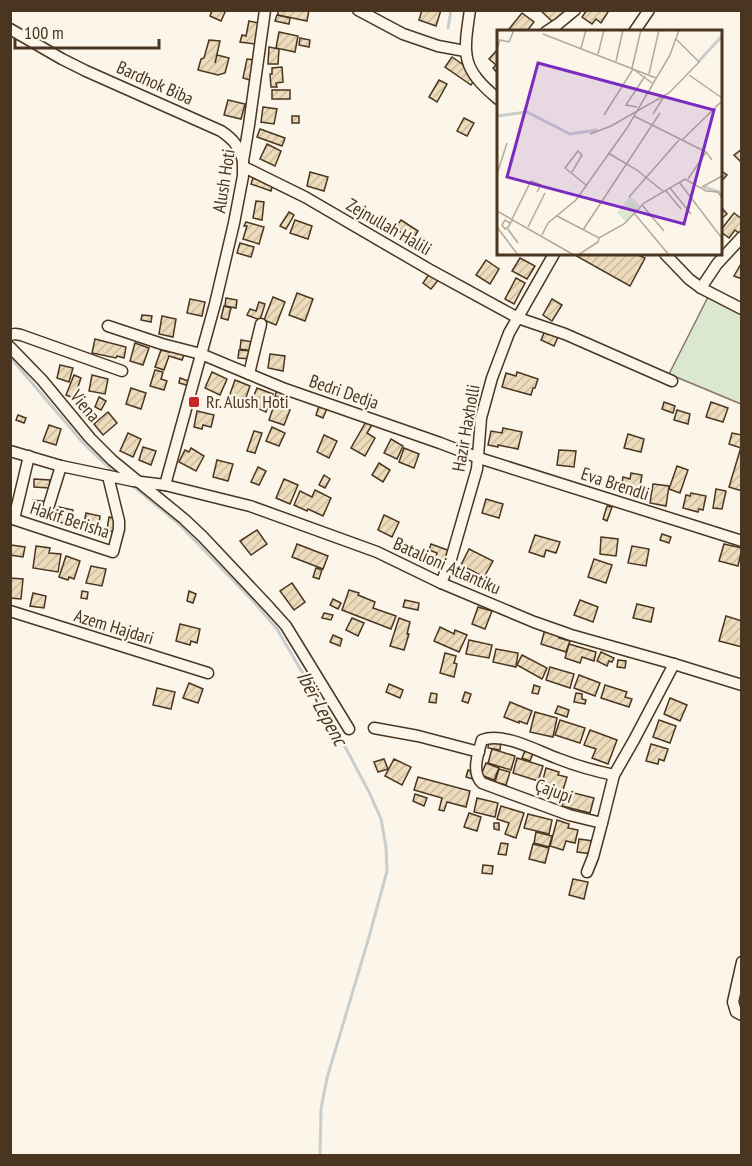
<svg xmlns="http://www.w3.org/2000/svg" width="752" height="1166" font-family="'PT Sans Narrow',sans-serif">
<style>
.green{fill:#dce7d0;stroke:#887966;stroke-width:1.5}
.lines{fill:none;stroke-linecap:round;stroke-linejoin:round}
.stream{stroke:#c9cecd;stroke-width:3}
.building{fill:url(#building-hatch);stroke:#4a3520;stroke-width:1.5}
.minor-casing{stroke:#4a3520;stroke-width:13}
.minor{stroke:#fbf6e9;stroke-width:10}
.poi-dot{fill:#c62828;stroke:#fbf6e9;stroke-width:2}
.labels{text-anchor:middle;stroke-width:4.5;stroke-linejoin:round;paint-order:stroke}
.street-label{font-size:18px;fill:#4a3520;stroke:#fbf6e9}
.poi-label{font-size:18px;fill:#4a3520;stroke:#fbf6e9;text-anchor:start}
.water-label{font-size:20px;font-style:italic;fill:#4a3520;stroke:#fbf6e9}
.inset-river{fill:none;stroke:#c9cecd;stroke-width:3}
.inset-road{fill:none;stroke:#b4a999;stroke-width:1.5}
.view{fill:#7b2cbf;fill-opacity:0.15;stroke:#7b2cbf;stroke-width:3}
.inset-edge{fill:none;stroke:#4a3520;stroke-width:3}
</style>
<defs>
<pattern id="building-hatch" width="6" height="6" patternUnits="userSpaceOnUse" patternTransform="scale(1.5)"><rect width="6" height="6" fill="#ecdcbc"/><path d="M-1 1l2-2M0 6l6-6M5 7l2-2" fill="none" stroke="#ccbda1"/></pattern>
</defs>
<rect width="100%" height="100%" fill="#fbf6e9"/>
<path class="green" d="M 708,297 L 741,313 L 741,404 L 669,374 Z"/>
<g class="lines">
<g class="stream">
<path d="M 448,28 L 451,10"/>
<path d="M 10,357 L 84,444 L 103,462 L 118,474"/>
<path d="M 133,486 L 179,524 L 254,602 L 277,629 L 340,737 L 369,792 L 381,819 L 386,847 L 387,871 L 369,937 L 327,1078 L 321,1109 L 320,1156"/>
</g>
</g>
<g class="building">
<path d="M 212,10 L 226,10 L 221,21 L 210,16 Z"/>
<path d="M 278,10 L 309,10 L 307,21 L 278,15 Z"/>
<path d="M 422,10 L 441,10 L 436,26 L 419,20 Z"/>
<path d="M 540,10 L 566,10 L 555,24 Z"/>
<path d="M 587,10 L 605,10 L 608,12 L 601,23 L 596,19 L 592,24 L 582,17 Z"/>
<path d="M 522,13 L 534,22 L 526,32 L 512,32 L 509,29 Z"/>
<path d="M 277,15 L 290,18 L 289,24 L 275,21 Z"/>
<path d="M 249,21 L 259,23 L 255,44 L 240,42 L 242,35 L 246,36 Z"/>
<path d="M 279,32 L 298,36 L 295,52 L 276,48 Z"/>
<path d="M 300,38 L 310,40 L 309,47 L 299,45 Z"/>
<path d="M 209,40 L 220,41 L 215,63 L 217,55 L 229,58 L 225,73 L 218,75 L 198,70 L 201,59 L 204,58 Z"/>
<path d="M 269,47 L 279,49 L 278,64 L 268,64 Z"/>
<path d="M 498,49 L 498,74 L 493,68 L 496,65 L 489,59 Z"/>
<path d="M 452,57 L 472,71 L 475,79 L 471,85 L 445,67 Z"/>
<path d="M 247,59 L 254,60 L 250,80 L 243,78 Z"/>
<path d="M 282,67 L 283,82 L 276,83 L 277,87 L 271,87 L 270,74 L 272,74 L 272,68 Z"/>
<path d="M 439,80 L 447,84 L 437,102 L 429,97 Z"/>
<rect x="272" y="90" width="18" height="9"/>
<path d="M 228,100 L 245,104 L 241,119 L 224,115 Z"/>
<path d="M 263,107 L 277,109 L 274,124 L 261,122 Z"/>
<rect x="292" y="116" width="7" height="7"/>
<path d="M 464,118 L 474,123 L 467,136 L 457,131 Z"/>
<path d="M 260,129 L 285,138 L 282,146 L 257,137 Z"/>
<path d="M 267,144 L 281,151 L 275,166 L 260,159 Z"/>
<path d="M 742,149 L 742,163 L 734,155 Z"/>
<path d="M 720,170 L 727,175 L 720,183 Z"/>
<path d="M 310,172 L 328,177 L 324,191 L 307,186 Z"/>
<path d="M 253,178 L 273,184 L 271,191 L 251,184 Z"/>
<path d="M 256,201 L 264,202 L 262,220 L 253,218 Z"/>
<path d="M 722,208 L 727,214 L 721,219 L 720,209 Z"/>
<path d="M 289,212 L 294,215 L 286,229 L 280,226 Z"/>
<path d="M 734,213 L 742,219 L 742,234 L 741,235 L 735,230 L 729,238 L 720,231 Z"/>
<path d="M 295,220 L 312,226 L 308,239 L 290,233 Z"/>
<path d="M 401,220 L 418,231 L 410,244 L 403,240 L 406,236 L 395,228 Z"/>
<path d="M 246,222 L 264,227 L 259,244 L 243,239 L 247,226 L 244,226 Z"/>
<path d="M 240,243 L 254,247 L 251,257 L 237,253 Z"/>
<path d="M 573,254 L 636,254 L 645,258 L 630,286 Z"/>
<path d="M 520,258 L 535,266 L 527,279 L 512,271 Z"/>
<path d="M 486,260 L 499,269 L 490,284 L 476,275 Z"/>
<path d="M 742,262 L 742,279 L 734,276 Z"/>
<path d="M 430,273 L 439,279 L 431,289 L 423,283 Z"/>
<path d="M 516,278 L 525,283 L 514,304 L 505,299 Z"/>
<path d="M 297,293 L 313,299 L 305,321 L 289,315 Z"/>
<path d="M 273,297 L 285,302 L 276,325 L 264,320 Z"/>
<path d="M 226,298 L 237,300 L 236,308 L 225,306 Z"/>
<path d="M 190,299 L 205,302 L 202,316 L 187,313 Z"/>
<path d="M 552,299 L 562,305 L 552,321 L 543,315 Z"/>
<path d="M 259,302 L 265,304 L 260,320 L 247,315 L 250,309 L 256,311 Z"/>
<path d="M 224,306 L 231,308 L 228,320 L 221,318 Z"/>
<path d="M 142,315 L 152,316 L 151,322 L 141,320 Z"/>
<path d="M 162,316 L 176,319 L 173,337 L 159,334 Z"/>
<path d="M 545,331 L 558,337 L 554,346 L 541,340 Z"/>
<path d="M 95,339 L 126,347 L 124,358 L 117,356 L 116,358 L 92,353 Z"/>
<path d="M 241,340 L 253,342 L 252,351 L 240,349 Z"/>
<path d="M 135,343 L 149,348 L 143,365 L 130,361 Z"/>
<path d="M 170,348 L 185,353 L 182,360 L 169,356 L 164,370 L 155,367 L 161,350 L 169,352 Z"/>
<path d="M 239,350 L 252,351 L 251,359 L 238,358 Z"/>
<path d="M 270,354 L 285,356 L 283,371 L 268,368 Z"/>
<path d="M 60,365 L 73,368 L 69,382 L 57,378 Z"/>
<path d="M 155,370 L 163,372 L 161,379 L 167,381 L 164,390 L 150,386 Z"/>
<path d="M 212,372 L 227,379 L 220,395 L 205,388 Z"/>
<path d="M 517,372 L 538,379 L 535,388 L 533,388 L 531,395 L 502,387 L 506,373 L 516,376 Z"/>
<path d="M 74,375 L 81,378 L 74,398 L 66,395 Z"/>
<path d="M 92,375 L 108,379 L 105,394 L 89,391 Z"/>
<path d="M 180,378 L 191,382 L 190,386 L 179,383 Z"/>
<path d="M 235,380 L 250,386 L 244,403 L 229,397 Z"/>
<path d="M 131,388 L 146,393 L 141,409 L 126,404 Z"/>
<path d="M 257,388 L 273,394 L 266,412 L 250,405 Z"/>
<path d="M 277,390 L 285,393 L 282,399 L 275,396 Z"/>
<path d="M 99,397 L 106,401 L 101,410 L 95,407 Z"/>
<path d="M 664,402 L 675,406 L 673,413 L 662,409 Z"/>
<path d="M 711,402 L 728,408 L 723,422 L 706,417 Z"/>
<path d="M 320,403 L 328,406 L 323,418 L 316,415 Z"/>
<path d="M 274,405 L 290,410 L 284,425 L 269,420 Z"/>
<path d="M 677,410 L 690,414 L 688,424 L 674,420 Z"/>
<path d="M 197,411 L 214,415 L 211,427 L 203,425 L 202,429 L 194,427 Z"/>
<path d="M 108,412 L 117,423 L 103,435 L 94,424 Z"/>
<path d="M 18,415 L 26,418 L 24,423 L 16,420 Z"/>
<path d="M 367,420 L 373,423 L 367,433 L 375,438 L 365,456 L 351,448 Z"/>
<path d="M 49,425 L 61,429 L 56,445 L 43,441 Z"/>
<path d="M 272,427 L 285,433 L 279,446 L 266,441 Z"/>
<path d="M 503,428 L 522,432 L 518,449 L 498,445 L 498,447 L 488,445 L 491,431 L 502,433 Z"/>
<path d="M 254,431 L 262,433 L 255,453 L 247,451 Z"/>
<path d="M 128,433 L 141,439 L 133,457 L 120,451 Z"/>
<path d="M 732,433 L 742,435 L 741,448 L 729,444 Z"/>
<path d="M 628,434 L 644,439 L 641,452 L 624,448 Z"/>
<path d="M 324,435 L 337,441 L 329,458 L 317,452 Z"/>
<path d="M 391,439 L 403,446 L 397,459 L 384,453 Z"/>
<path d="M 143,447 L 156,451 L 151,465 L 139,460 Z"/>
<path d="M 741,447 L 742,447 L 742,491 L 729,487 Z"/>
<path d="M 191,448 L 204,456 L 196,471 L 179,462 L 185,450 L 189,452 Z"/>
<path d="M 404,448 L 419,454 L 414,468 L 399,462 Z"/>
<path d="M 559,450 L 576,451 L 574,467 L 557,465 Z"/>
<path d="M 217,460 L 233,464 L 228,481 L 213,477 Z"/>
<path d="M 379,463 L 390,470 L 383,482 L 372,475 Z"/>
<path d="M 677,466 L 688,470 L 680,493 L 669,489 Z"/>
<path d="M 258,467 L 266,471 L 259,485 L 251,482 Z"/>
<path d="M 631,473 L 642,475 L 639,491 L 621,488 L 623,477 L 630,479 Z"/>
<path d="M 324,475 L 330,479 L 325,488 L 319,485 Z"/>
<path d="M 34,479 L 50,480 L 49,488 L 34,487 Z"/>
<path d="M 284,479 L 298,485 L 290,504 L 276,498 Z"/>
<path d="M 653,484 L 669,486 L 666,506 L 650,503 Z"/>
<path d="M 716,489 L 726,491 L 722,509 L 713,508 Z"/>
<path d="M 315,490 L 331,498 L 323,516 L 308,509 L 307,511 L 294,505 L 300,491 L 312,497 Z"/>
<path d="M 691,493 L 706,496 L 703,510 L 699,509 L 698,512 L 683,508 L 686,495 L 690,496 Z"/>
<path d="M 486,499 L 503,504 L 499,518 L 482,513 Z"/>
<path d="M 33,500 L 49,502 L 47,513 L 32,512 Z"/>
<path d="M 607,506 L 612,507 L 607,521 L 603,519 Z"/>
<path d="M 59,507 L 73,510 L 69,525 L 56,521 Z"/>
<path d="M 86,513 L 100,516 L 98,531 L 83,529 Z"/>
<path d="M 384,515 L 399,522 L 392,537 L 378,530 Z"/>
<path d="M 109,517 L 117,519 L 114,532 L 107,530 Z"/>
<path d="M 102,530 L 109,533 L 106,539 L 100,536 Z"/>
<path d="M 257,530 L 267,544 L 251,555 L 240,541 Z"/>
<path d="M 662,534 L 671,537 L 669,543 L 660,540 Z"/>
<path d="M 535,535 L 560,542 L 556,553 L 546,550 L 544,557 L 529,552 Z"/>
<path d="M 601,537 L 618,539 L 616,556 L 600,554 Z"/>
<path d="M 297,544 L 328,556 L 323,569 L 292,557 Z"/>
<path d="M 431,544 L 450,551 L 446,564 L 435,560 L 437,553 L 429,550 Z"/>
<path d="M 724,544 L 742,548 L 738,566 L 719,561 Z"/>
<path d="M 11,545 L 25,547 L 23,557 L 10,555 Z"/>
<path d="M 36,546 L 50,548 L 49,553 L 61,554 L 58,572 L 33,568 Z"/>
<path d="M 632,546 L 649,549 L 646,566 L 628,563 Z"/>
<path d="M 469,549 L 493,561 L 484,577 L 461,565 Z"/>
<path d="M 66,556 L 80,561 L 74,579 L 69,577 L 68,580 L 59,577 Z"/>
<path d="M 594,559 L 612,565 L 606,583 L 588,577 Z"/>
<path d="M 91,566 L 106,569 L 102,586 L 86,583 Z"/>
<path d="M 316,568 L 322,570 L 319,579 L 313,577 Z"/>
<path d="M 10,578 L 23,579 L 21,599 L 10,598 Z"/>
<path d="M 292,583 L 305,602 L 294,610 L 280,591 Z"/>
<path d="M 349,590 L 359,593 L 358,595 L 375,602 L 373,608 L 396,616 L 391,629 L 342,610 Z"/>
<path d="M 82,591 L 88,592 L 87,599 L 81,598 Z"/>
<path d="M 189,591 L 196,594 L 193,603 L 187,601 Z"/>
<path d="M 33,593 L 46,596 L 44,608 L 30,606 Z"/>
<path d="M 333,599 L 341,603 L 338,609 L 330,605 Z"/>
<path d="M 405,600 L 419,603 L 418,610 L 403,607 Z"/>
<path d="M 580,600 L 598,607 L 593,622 L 574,615 Z"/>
<path d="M 637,604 L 654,608 L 651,622 L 633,618 Z"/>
<path d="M 478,607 L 492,611 L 485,629 L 472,624 Z"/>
<path d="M 324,613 L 333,615 L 331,620 L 322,618 Z"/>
<path d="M 726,616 L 742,621 L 742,647 L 719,641 Z"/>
<path d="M 352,618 L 364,623 L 358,636 L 346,630 Z"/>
<path d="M 399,618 L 410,622 L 407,634 L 409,634 L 404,650 L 390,646 Z"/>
<path d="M 180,624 L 200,629 L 197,643 L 191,641 L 190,645 L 176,641 Z"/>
<path d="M 440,627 L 454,634 L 455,630 L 467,635 L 459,652 L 434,641 Z"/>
<path d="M 545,629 L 560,634 L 559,638 L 570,641 L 566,652 L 541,644 Z"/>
<path d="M 333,635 L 342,639 L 340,646 L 330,642 Z"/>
<path d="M 469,640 L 492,645 L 489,658 L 466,654 Z"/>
<path d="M 569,644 L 596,652 L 594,661 L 582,657 L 580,663 L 565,658 Z"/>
<path d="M 496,649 L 518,653 L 516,667 L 493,662 Z"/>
<path d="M 601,652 L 614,658 L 612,662 L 609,661 L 607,666 L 597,661 Z"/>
<path d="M 445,653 L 456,656 L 454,663 L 457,664 L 454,677 L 440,673 Z"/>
<path d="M 522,655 L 547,668 L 542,679 L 517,665 Z"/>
<path d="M 618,660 L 626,661 L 625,668 L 617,667 Z"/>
<path d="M 550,667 L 574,674 L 570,688 L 546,680 Z"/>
<path d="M 579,675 L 600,683 L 595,696 L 574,688 Z"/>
<path d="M 189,683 L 203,689 L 198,703 L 183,698 Z"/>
<path d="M 389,684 L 403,690 L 400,698 L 386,692 Z"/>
<path d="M 534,685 L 540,687 L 538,694 L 532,693 Z"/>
<path d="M 605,685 L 627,692 L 625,697 L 632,699 L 629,707 L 601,698 Z"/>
<path d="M 157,688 L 175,692 L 171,709 L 153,705 Z"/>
<path d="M 465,692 L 471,694 L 468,703 L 462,701 Z"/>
<path d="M 431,693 L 437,694 L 436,703 L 429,702 Z"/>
<path d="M 576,693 L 582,694 L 582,699 L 586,700 L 585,704 L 574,702 Z"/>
<path d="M 670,698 L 687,705 L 680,721 L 664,714 Z"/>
<path d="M 510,702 L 532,711 L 527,724 L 519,721 L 519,723 L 504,717 Z"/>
<path d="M 558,706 L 569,710 L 567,717 L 555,713 Z"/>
<path d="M 535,712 L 557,718 L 553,737 L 530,732 Z"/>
<path d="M 560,720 L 585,728 L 580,743 L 555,735 Z"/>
<path d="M 659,720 L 676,726 L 670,743 L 653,737 Z"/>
<path d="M 590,730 L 617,740 L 608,764 L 592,758 L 596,749 L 584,745 Z"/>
<path d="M 489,739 L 501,740 L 500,750 L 488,748 Z"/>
<path d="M 651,744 L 668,749 L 664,761 L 659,759 L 658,764 L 646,761 Z"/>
<path d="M 526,748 L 534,751 L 530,761 L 522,758 Z"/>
<path d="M 492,749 L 515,756 L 511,770 L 488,763 Z"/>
<path d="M 517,758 L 543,766 L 538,781 L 513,773 Z"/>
<path d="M 384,759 L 388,769 L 378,772 L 374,762 Z"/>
<path d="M 394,759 L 411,767 L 402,785 L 385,776 Z"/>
<path d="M 486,763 L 499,768 L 494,780 L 481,775 Z"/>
<path d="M 546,768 L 559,772 L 558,775 L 567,777 L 563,790 L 542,783 Z"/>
<path d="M 499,769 L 510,772 L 506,785 L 495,782 Z"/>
<path d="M 468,770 L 476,773 L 473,779 L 466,777 Z"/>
<path d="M 418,777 L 470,791 L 466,807 L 447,802 L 444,811 L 439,810 L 442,798 L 414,790 Z"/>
<path d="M 566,791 L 594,798 L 590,813 L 562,806 Z"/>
<path d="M 415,794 L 427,798 L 424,806 L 413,801 Z"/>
<path d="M 477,798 L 498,803 L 495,817 L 474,812 Z"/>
<path d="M 501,806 L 524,813 L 516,838 L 505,834 L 509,823 L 497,819 Z"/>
<path d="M 469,813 L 481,817 L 477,831 L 464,827 Z"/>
<path d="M 528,814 L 552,820 L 549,834 L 524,828 Z"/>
<path d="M 557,820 L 569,824 L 568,828 L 578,830 L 575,843 L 566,841 L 563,850 L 550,846 Z"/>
<path d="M 494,823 L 499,823 L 499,830 L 494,829 Z"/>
<path d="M 536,832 L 552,836 L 549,847 L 534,843 Z"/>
<path d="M 579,839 L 593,841 L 592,854 L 577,852 Z"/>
<path d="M 501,843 L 508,844 L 506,855 L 498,854 Z"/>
<path d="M 533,844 L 549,848 L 545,863 L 529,859 Z"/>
<path d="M 483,865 L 493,866 L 492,874 L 482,873 Z"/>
<path d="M 573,879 L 588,882 L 584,899 L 569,895 Z"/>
</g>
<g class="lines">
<defs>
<g id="minor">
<path d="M 358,10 L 403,34 L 438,46 L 465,51"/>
<path d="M 470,10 C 463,56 461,68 498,99"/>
<path d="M 10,29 L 62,59 L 86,71 L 221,131 C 233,139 239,146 243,161"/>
<path d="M 546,32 L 558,24 L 575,10"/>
<path d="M 634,32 L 649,10"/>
<path d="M 244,167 L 305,197 L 432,271 L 518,318 L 565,334 L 672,381"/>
<path d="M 665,254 L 689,279 L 701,288 L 742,309"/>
<path d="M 701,288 L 717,264 L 742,237"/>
<path d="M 108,326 L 162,344 L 201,354 L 285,389 L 440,443 L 479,458 L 742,541"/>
<path d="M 10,335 L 15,334 L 21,335 L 122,371"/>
<path d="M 10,347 L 42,380 L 90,438 L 112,460 L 184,519 L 203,537 L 268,606 L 286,626 L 349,729"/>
<path d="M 249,374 L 261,324"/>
<path d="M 10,451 L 61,466 L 133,481 L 165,485 L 250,506 L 377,552 L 441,583 L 534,622 L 571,635 L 674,664 L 742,685"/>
<path d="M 165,485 L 215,304 L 234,223 L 243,176 L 243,161 L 249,125 L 265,10"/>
<path d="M 49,505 L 61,466"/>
<path d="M 10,518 L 113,552 L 119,529 L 119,521 L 108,476"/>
<path d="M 14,519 L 29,456"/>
<path d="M 441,583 L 451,559 L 477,469 L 481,418 L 492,378 L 509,333 L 554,254"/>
<path d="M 10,611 L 208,673"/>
<path d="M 374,728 L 418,736 L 479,752"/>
<path d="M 614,775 C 595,771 577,766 559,759 C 537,751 504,732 482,740 C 478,753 471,773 482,783 L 569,815 L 602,823 L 614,775 L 634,740 L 674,664"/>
<path d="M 587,872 L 593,857 L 602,823"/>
<path d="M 742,962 L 733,1002 L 736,1012 L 742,1015"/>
</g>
</defs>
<use href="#minor" class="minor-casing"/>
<use href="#minor" class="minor"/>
</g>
<rect class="poi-dot" x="188" y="396" width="12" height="12" rx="3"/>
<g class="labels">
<g class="street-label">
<text transform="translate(155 83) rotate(24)" y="6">Bardhok Biba</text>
<text transform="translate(224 181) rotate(-81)" y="6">Alush Hoti</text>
<text transform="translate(389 227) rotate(30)" y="6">Zejnullah Halili</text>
<text transform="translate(344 392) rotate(19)" y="6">Bedri Dedja</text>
<text transform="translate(85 406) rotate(50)" y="6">Viena</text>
<text transform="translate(466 428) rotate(-80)" y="6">Hazir Haxholli</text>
<text transform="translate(615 484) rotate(18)" y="6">Eva Brendli</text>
<text transform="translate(70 520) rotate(18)" y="6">Hakif Berisha</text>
<text transform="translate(447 566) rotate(24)" y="6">Batalioni Atlantiku</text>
<text transform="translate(114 627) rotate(17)" y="6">Azem Hajdari</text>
<text transform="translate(554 791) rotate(20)" y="6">Çajupi</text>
</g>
<g class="poi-label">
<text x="206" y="408">Rr. Alush Hoti</text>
</g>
<g class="water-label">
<text transform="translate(322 708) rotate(61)" y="7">Ibër-Lepenc</text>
</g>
</g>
<g transform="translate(497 30)">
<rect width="225" height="225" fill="#fbf6e9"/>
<path d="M 133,166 L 143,175 L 129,192 L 120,183 Z" fill="#dce7d0"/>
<path class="inset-river" d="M 202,31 L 225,6M 0,86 L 30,82 L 73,104 L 100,100M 207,157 L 225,163"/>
<path class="inset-road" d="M 46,4 L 159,48M 179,9 L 202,32M 84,18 L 89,0M 0,19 L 3,10 L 12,12 L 17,0M 101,24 L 107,0M 119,31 L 126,0M 135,38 L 144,0M 152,44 L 162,0M 192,45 L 225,68M 140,77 L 129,75 L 148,46M 156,84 L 166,68M 107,85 L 136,39 L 155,53M 137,86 L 209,122M 93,104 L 114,96 L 172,63 L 203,31M 185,110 L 225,71M 111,123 L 140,140 L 167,162M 75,142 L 85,125 L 81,121 L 68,138 L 89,155M 0,144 L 10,113M 191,149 L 209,122 L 215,130M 182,152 L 224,207M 205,157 L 225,146M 173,158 L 194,184M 169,161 L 184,179M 132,167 L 182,110M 145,175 L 167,201M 0,181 L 77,225M 137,183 L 172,225M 60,186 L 102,208 L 127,194 L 147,173 L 188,149 L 209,161 L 221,162 L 225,168M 15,189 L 34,151 L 44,155 L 40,162M 13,193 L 8,190 L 5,195 L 8,199 L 10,198 L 12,196 L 14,192 L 16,190M 0,197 L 21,225M 31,197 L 48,163M 10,198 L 21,213M 86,200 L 163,83M 45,205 L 51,193 L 79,170 L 130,98 L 173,25 L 182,0M 81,225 L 101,212 L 102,208"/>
<path class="view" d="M 41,33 L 217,80 L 187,194 L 10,147 Z"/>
<rect width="225" height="225" class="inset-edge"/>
</g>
<rect width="752" height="1166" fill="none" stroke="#4a3520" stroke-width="24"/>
<path d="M15 39v9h144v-9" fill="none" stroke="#4a3520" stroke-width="3"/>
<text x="24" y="39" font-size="18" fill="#4a3520" stroke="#fbf6e9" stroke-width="4.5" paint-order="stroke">100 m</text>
</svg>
